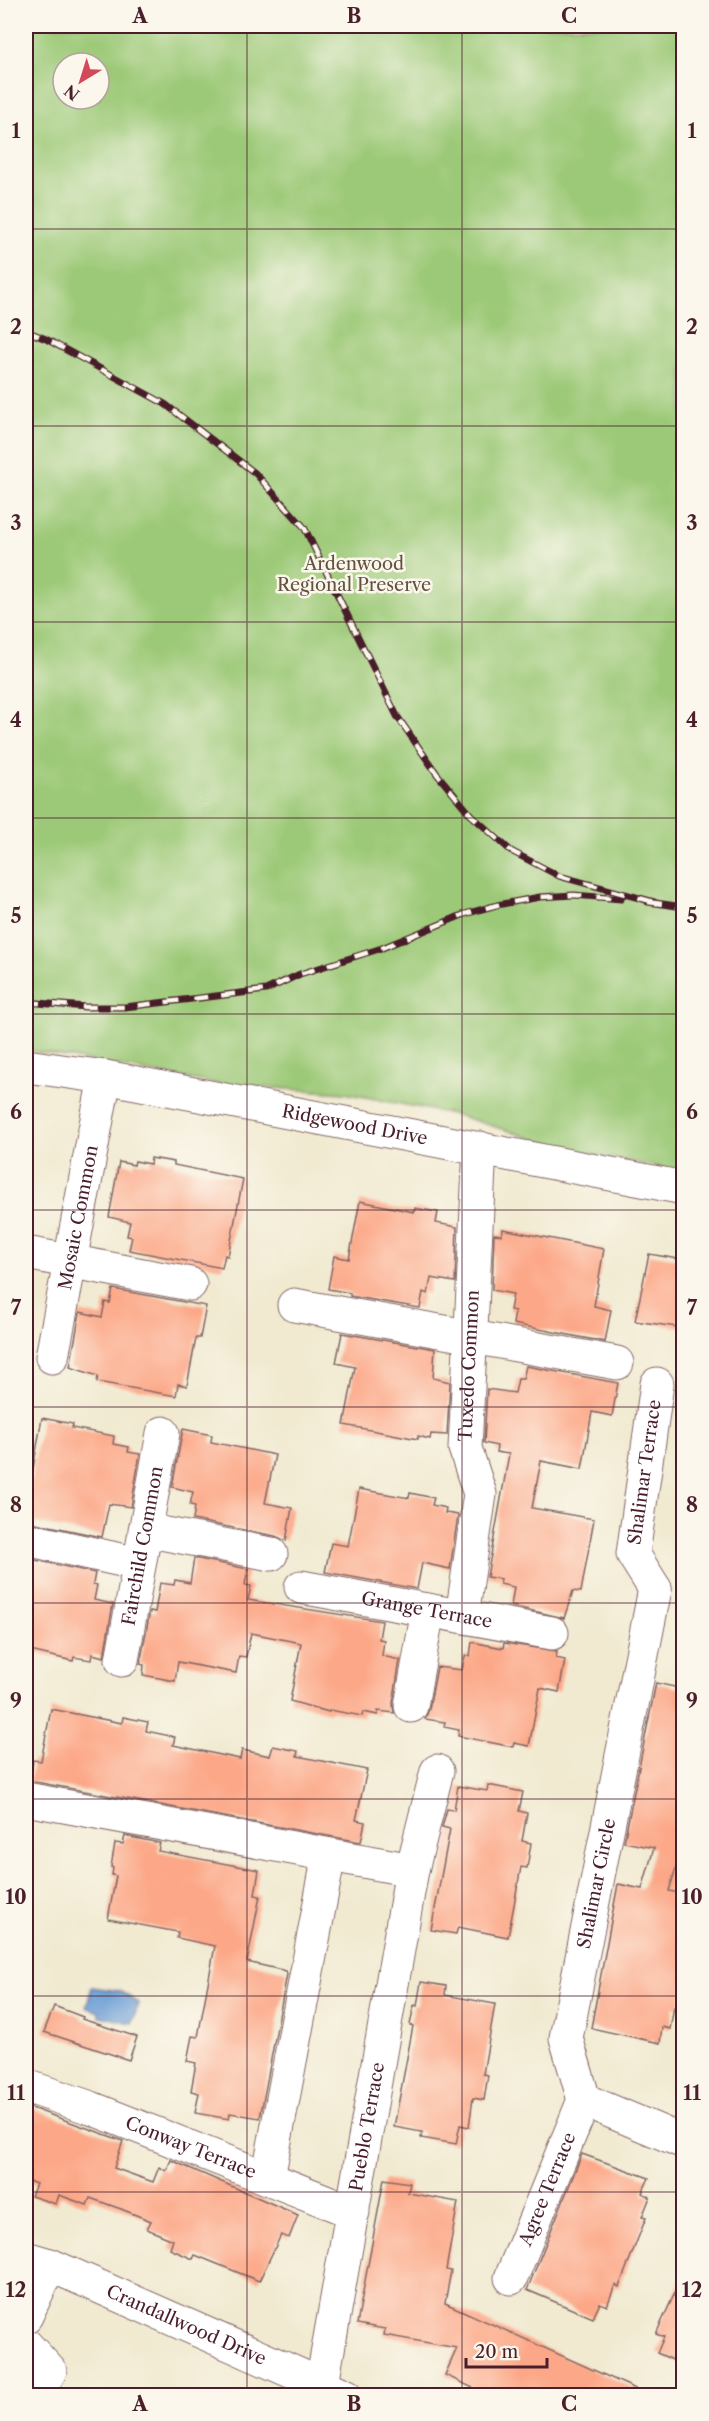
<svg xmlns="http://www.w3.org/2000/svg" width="709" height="2421" font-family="'Libre Caslon Text',serif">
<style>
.green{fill:#9cc977;stroke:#737451;stroke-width:1.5;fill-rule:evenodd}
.water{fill:#6a9dd5;stroke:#5a5e80;stroke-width:1.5}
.building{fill:#fca787}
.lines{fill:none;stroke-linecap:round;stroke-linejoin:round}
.street-casing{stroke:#846665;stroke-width:35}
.street{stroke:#fff;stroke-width:33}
.rail-casing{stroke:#4a1f2b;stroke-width:7}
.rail{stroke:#fbf7ec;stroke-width:4.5;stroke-dasharray:14;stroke-linecap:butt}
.grid{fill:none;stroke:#4a1f2b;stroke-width:1.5;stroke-opacity:0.55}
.labels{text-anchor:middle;stroke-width:5;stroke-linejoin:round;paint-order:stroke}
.park-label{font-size:18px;fill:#635242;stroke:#fbf7ec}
.street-label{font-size:18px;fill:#4a1f2b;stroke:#fbf7ec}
.neatline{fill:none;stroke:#4a1f2b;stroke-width:2}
.grid-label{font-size:20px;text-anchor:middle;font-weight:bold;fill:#4a1f2b}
</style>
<rect width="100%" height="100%" fill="#fbf7ec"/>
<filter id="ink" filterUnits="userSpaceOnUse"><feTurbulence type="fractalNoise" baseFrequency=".0167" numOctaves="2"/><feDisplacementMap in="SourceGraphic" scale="12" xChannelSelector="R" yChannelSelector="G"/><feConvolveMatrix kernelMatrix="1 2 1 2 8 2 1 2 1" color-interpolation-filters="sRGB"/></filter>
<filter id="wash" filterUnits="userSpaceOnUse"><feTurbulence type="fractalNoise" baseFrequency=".008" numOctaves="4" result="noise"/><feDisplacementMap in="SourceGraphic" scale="24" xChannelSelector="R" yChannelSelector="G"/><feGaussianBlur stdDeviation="1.35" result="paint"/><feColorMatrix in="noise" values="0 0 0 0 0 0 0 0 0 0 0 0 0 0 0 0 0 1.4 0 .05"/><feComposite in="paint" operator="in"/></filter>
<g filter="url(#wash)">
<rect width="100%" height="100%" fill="#f1ead1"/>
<path class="green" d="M 26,26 L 683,26 L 683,1172 L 566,1149 L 457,1115 L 345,1093 L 218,1084 L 26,1050 ZM 63,63 L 99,63 L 99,99 L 63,99 Z"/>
<path class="water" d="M 92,1987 L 120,1991 L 139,2003 L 132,2023 L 99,2016 L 99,2012 L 86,2007 Z"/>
<g id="blocks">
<g class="building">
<path d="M 151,1158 L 174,1162 L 174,1165 L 243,1179 L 228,1256 L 225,1255 L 222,1268 L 129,1250 L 132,1237 L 127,1236 L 130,1222 L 109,1217 L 119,1162 L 134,1165 L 135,1161 L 150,1164 Z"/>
<path d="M 360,1201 L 414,1212 L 415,1208 L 438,1212 L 436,1223 L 457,1227 L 455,1282 L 431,1278 L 428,1294 L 423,1292 L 420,1308 L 350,1296 L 350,1293 L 328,1289 L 334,1256 L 349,1259 Z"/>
<path d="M 503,1229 L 604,1249 L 594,1306 L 611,1310 L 605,1342 L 513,1324 L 515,1311 L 510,1310 L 513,1294 L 492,1290 L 494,1234 L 502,1235 Z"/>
<path d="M 649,1254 L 684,1260 L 684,1328 L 635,1321 Z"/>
<path d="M 113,1289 L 206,1306 L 200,1338 L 196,1338 L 187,1386 L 178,1384 L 176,1396 L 97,1382 L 98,1376 L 70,1367 L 80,1312 L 102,1317 L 105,1302 L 110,1303 Z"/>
<path d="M 342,1333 L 435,1349 L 433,1378 L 450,1382 L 447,1435 L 431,1434 L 430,1439 L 418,1436 L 418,1439 L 344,1425 L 355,1367 L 336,1363 Z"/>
<path d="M 526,1366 L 618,1383 L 612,1416 L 592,1412 L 582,1469 L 541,1461 L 532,1508 L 594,1519 L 581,1592 L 573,1591 L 564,1618 L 511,1606 L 514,1587 L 500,1584 L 501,1579 L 487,1577 L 509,1454 L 496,1452 L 497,1446 L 484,1443 L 487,1389 L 515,1393 L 518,1379 L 523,1379 Z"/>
<path d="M 42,1418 L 73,1424 L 72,1428 L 114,1436 L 113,1444 L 129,1447 L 128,1452 L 140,1454 L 131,1507 L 109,1504 L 102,1537 L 26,1521 L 26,1485 L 30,1486 Z"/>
<path d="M 183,1429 L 212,1435 L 211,1442 L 275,1455 L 265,1503 L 292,1508 L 286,1541 L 275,1536 L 193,1520 L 195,1506 L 190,1505 L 193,1492 L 172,1487 Z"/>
<path d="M 359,1489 L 409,1498 L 410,1493 L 434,1498 L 432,1505 L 446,1508 L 445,1513 L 458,1515 L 450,1569 L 422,1563 L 417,1589 L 325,1572 L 331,1543 L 348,1546 Z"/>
<path d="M 26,1558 L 95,1573 L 93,1584 L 97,1585 L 94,1600 L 113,1604 L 104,1657 L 92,1654 L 91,1660 L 74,1657 L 73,1661 L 26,1650 Z"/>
<path d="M 194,1558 L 248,1569 L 245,1585 L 251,1586 L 248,1600 L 382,1621 L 379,1639 L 384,1640 L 382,1656 L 400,1660 L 393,1703 L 394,1713 L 378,1711 L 378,1715 L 363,1712 L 362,1716 L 330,1710 L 329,1712 L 290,1701 L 301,1643 L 251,1633 L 246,1657 L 239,1656 L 236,1673 L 178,1662 L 175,1681 L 143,1675 L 144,1665 L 140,1664 L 150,1611 L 155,1612 L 160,1583 L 174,1585 L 175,1580 L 190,1583 Z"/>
<path d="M 472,1642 L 503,1648 L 504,1643 L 557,1651 L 556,1658 L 565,1660 L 559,1692 L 540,1688 L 529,1746 L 514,1743 L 513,1747 L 458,1736 L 459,1730 L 444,1727 L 445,1722 L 425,1719 L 429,1709 L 437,1667 L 462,1670 L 465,1656 L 470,1656 Z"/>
<path d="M 656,1683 L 684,1689 L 684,1841 L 669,1891 L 684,1894 L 684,1984 L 679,2008 L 674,2007 L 670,2029 L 662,2027 L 660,2043 L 591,2028 L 618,1884 L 642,1889 L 654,1848 L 624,1842 Z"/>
<path d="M 51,1709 L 122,1723 L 123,1717 L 148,1722 L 146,1731 L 175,1737 L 173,1745 L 240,1759 L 242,1750 L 270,1756 L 273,1746 L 298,1751 L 297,1756 L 367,1770 L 356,1820 L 365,1822 L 361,1842 L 30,1781 L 33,1760 L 41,1761 Z"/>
<path d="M 488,1785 L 523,1792 L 519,1811 L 527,1813 L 522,1841 L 531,1843 L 527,1868 L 521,1867 L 508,1937 L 458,1927 L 456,1934 L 431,1930 L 450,1829 L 442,1827 L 447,1809 L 454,1810 L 458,1786 L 487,1791 Z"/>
<path d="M 125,1836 L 160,1843 L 158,1851 L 259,1870 L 255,1895 L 260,1896 L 247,1962 L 286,1971 L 287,1974 L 260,2118 L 230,2113 L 229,2119 L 195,2113 L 199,2093 L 191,2091 L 196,2063 L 187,2061 L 192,2036 L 198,2037 L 215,1946 L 177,1938 L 178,1932 L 108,1919 L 116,1876 L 112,1875 L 113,1868 L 111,1867 L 115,1843 L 123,1844 Z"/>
<path d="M 421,1982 L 446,1986 L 445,1995 L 495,2004 L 483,2074 L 488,2075 L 484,2100 L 473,2098 L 469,2127 L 460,2125 L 456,2144 L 421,2138 L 422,2132 L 394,2127 L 413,2026 L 410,2025 L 414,2005 L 417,2006 Z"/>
<path d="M 54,2006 L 83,2017 L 82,2019 L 137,2037 L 129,2060 L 44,2032 Z"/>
<path d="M 26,2106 L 123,2141 L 114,2168 L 153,2182 L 159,2167 L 166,2171 L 171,2160 L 298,2215 L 289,2238 L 281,2235 L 259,2281 L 195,2255 L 193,2259 L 170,2249 L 173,2240 L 147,2229 L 151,2221 L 121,2209 L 90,2198 L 87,2205 L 59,2195 L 56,2204 L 31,2196 L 36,2184 L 26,2180 Z"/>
<path d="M 582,2154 L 649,2178 L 642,2193 L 650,2197 L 642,2217 L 646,2218 L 640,2233 L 619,2287 L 615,2285 L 607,2306 L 600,2303 L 593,2318 L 527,2290 Z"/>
<path d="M 384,2179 L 410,2183 L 408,2193 L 458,2202 L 446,2270 L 451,2271 L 445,2303 L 651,2396 L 490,2396 L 445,2375 L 457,2348 L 384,2335 L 385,2329 L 357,2324 Z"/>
<path d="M 684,2273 L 684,2365 L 657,2353 L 664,2337 L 656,2334 Z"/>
</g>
</g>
</g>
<g filter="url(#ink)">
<use href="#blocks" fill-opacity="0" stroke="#846665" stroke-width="1.5"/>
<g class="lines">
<defs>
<g id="street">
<path id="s1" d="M 26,1066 L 105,1077 L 684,1188"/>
<path d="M 26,1253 L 190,1284"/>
<path d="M 294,1305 L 617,1363"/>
<path id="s2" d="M 52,1357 L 105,1077"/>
<path d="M 145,1530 L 271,1554"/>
<path d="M 26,1539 L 139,1564"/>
<path id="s3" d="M 301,1587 L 552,1633"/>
<path id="s4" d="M 655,1589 L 633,1554 L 657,1384"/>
<path id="s5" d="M 462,1616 L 480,1494 L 465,1448 L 480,1148"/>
<path id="s6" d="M 122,1660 L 163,1433"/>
<path d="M 411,1706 L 428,1610"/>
<path d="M 26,1799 L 412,1870"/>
<path id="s7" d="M 26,2086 L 91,2108 L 353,2212"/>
<path id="s8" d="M 584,2100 L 566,2038 L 655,1589"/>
<path d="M 584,2100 L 684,2142"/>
<path d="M 268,2178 L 329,1855"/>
<path id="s9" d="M 26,2258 L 50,2265 L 347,2396"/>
<path id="s10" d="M 511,2278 L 584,2100"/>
<path d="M 26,2316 L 50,2265"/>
<path d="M 26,2345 L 50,2371 L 37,2396"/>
<path id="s11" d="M 322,2384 L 412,1870 L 437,1771"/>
</g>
</defs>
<use href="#street" class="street-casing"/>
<use href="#street" class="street"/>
<defs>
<g id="rail">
<path d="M 26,331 L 46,339 L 165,404 L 255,473 L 304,527 L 397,716 L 437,774 L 471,815 L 511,851 L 559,876 L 654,902"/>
<path d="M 648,902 L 684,907"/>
<path d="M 26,1002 L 86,1007 L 125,1007 L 266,990 L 300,974 L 382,948 L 465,914 L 497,905 L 540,897 L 574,895 L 621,899"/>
</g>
</defs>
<use href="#rail" class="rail-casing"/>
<use href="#rail" class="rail"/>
</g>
</g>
<path class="grid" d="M 247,26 L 247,2396M 462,26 L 462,2396M 26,229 L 684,229M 26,426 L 684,426M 26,622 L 684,622M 26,818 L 684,818M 26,1014 L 684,1014M 26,1210 L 684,1210M 26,1407 L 684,1407M 26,1603 L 684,1603M 26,1799 L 684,1799M 26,1996 L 684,1996M 26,2192 L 684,2192"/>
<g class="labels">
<g class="park-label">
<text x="354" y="570">Ardenwood<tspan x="354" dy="21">Regional Preserve</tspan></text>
</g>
<g class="street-label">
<text dy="6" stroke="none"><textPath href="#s1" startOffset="334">Ridgewood Drive</textPath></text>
<text dy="6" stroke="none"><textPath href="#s2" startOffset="142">Mosaic Common</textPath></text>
<text dy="6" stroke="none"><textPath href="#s5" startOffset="254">Tuxedo Common</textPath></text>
<text dy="6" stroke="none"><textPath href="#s4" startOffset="124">Shalimar Terrace</textPath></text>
<text dy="6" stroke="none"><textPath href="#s6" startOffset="116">Fairchild Common</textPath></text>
<text dy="6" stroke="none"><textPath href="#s3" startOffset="128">Grange Terrace</textPath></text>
<text dy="6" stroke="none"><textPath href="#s8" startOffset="222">Shalimar Circle</textPath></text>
<text dy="6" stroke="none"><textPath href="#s11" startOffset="261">Pueblo Terrace</textPath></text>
<text dy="6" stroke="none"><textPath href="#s7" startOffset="176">Conway Terrace</textPath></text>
<text dy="6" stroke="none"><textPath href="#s10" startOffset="96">Agree Terrace</textPath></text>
<text dy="6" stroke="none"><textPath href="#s9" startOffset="174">Crandallwood Drive</textPath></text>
</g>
</g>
<rect width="709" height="2421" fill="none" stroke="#fbf7ec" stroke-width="66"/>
<g transform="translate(81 81) rotate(218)"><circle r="28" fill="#fbf7ec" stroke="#b4a19f" stroke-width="1.5"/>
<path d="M0-4.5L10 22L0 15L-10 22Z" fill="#d1495b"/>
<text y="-9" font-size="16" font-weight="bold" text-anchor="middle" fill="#4a1f2b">N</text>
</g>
<path d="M466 2358v9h81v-9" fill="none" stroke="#4a1f2b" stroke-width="3"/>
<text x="475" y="2358" font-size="18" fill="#4a1f2b" stroke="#fbf7ec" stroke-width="4.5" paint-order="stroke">20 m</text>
<rect x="33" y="33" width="643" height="2355" class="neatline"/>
<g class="grid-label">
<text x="140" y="23">A</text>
<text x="354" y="23">B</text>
<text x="569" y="23">C</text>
<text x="16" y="138">1</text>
<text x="692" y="138">1</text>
<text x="16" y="334">2</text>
<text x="692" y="334">2</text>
<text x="16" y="530">3</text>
<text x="692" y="530">3</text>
<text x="16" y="727">4</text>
<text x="692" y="727">4</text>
<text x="16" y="923">5</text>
<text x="692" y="923">5</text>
<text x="16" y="1119">6</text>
<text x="692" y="1119">6</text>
<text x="16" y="1315">7</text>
<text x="692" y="1315">7</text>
<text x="16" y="1512">8</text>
<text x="692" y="1512">8</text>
<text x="16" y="1708">9</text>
<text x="692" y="1708">9</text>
<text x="16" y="1904">10</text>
<text x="692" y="1904">10</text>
<text x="16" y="2100">11</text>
<text x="692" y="2100">11</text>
<text x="16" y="2297">12</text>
<text x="692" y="2297">12</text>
<text x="140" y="2411">A</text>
<text x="354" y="2411">B</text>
<text x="569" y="2411">C</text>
</g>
</svg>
